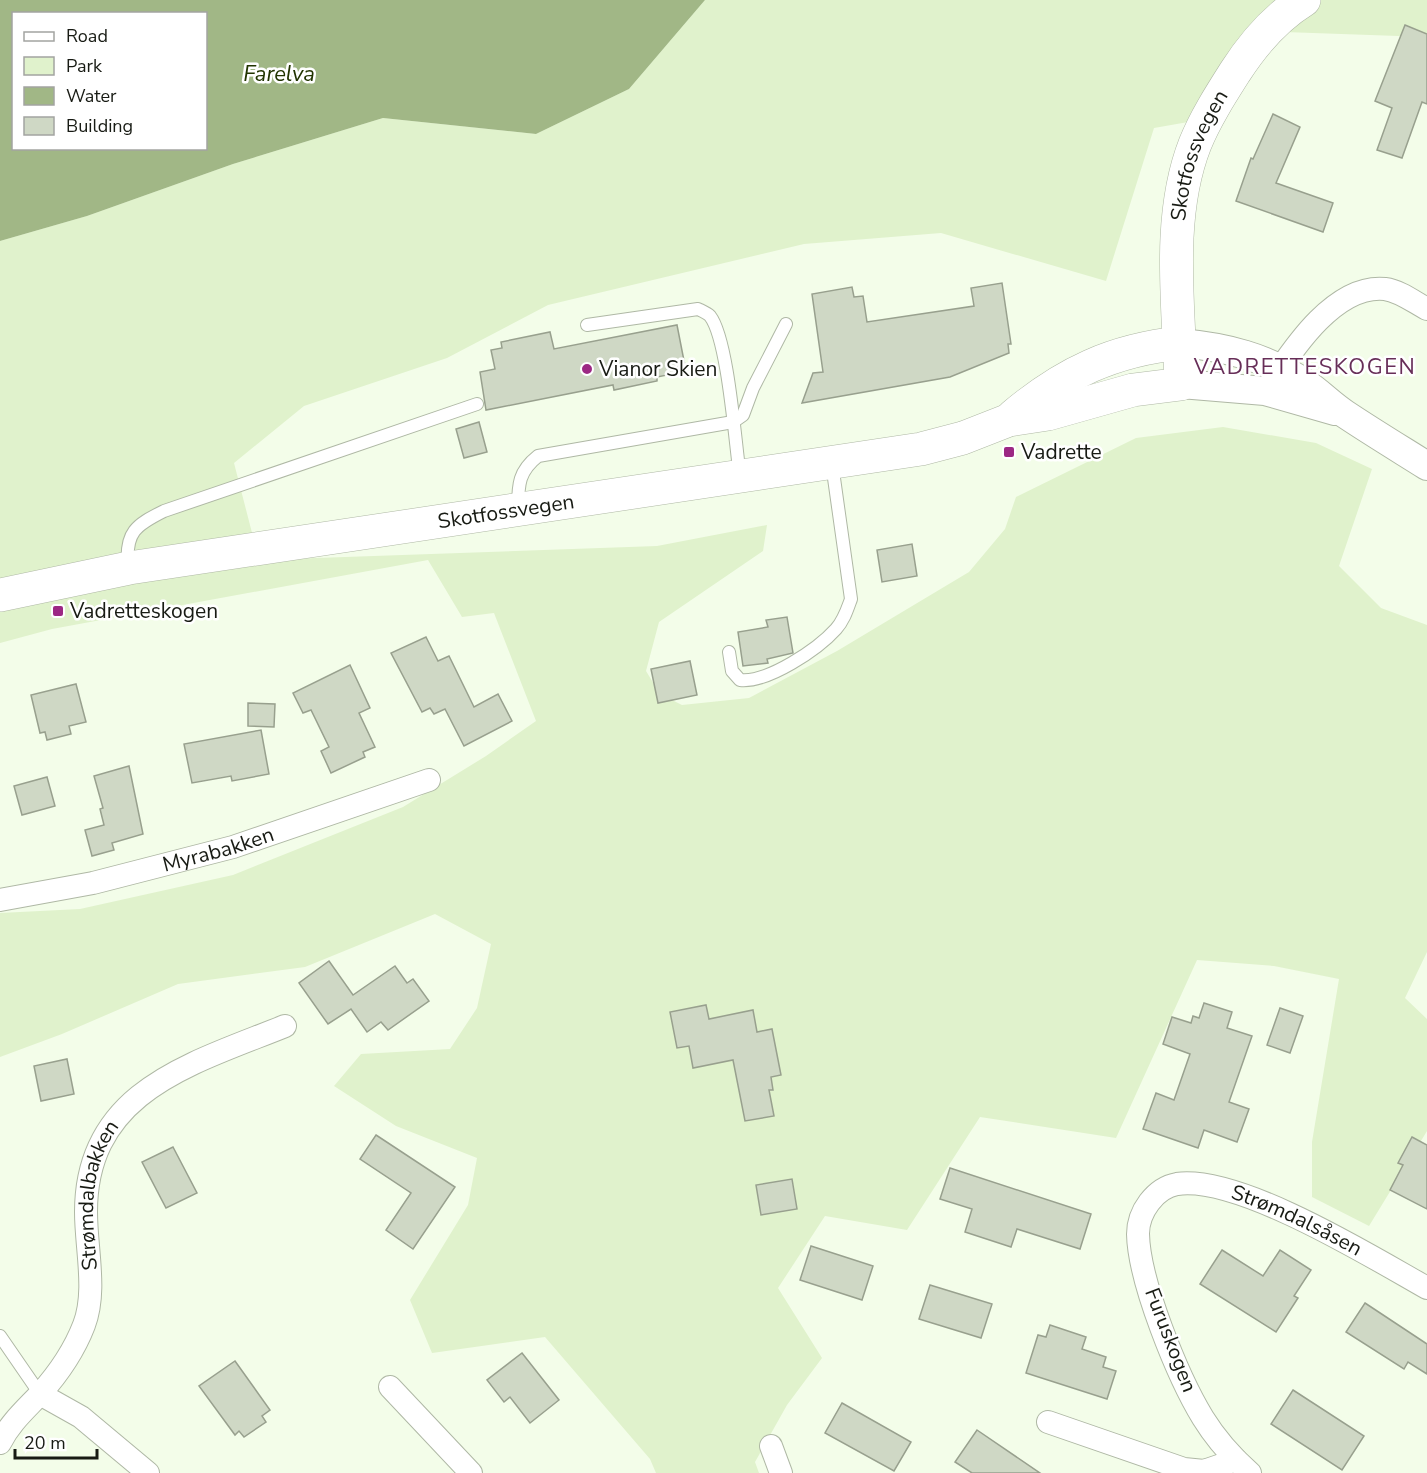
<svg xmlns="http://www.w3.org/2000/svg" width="1427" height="1473" font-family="'Nunito Sans',sans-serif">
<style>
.green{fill:#e0f2cc}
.water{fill:#a1b786;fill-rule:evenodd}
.building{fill:#cfd8c5;stroke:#98a08e;stroke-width:1.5}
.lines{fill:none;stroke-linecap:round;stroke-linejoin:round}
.service-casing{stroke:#afb8a5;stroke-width:14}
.minor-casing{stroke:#afb8a5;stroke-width:24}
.tertiary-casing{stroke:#afb8a5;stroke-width:30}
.primary-casing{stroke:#afb8a5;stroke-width:34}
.service{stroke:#fff;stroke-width:12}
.minor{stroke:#fff;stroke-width:22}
.tertiary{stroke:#fff;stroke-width:28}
.primary{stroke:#fff;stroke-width:33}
.poi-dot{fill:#9c2884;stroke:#fff;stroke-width:2}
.labels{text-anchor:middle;stroke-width:5;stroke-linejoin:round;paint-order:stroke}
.street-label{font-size:21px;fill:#181b14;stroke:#fff}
.poi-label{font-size:21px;fill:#181b14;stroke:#fff;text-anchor:start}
.water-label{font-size:22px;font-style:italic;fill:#213400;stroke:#fff}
.neighbourhood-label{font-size:22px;letter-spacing:1.5px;fill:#672e58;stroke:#fff}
</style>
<rect width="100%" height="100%" fill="#f3fde9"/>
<path class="green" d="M 705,0 L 1427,0 L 1427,37 L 1255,31 L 1211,118 L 1154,128 L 1106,281 L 941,233 L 804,244 L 548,305 L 447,358 L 304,406 L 234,463 L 259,560 L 657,546 L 767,525 L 763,551 L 659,622 L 646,671 L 660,694 L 682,705 L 749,698 L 837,651 L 969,572 L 1005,529 L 1016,497 L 1136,438 L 1223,427 L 1316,443 L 1372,469 L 1339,566 L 1381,608 L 1427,625 L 1427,952 L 1405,998 L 1427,1019 L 1427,1131 L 1369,1226 L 1312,1197 L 1312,1142 L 1339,979 L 1274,966 L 1197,960 L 1116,1138 L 980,1117 L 907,1230 L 825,1216 L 778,1288 L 822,1358 L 787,1405 L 755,1462 L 759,1473 L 656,1473 L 650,1459 L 545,1337 L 432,1353 L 410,1300 L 468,1205 L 477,1158 L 396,1126 L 334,1086 L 361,1054 L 450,1049 L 477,1008 L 491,944 L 435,914 L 305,967 L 178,984 L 62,1034 L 0,1057 L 0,913 L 80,909 L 233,875 L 403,807 L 486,756 L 536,721 L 494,613 L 462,617 L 428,560 L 52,629 L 0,643 L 0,241 L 87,216 L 233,164 L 383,118 L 536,134 L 629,89 Z"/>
<path class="water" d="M 0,0 L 705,0 L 629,89 L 536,134 L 383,118 L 233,164 L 87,216 L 0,241 ZM 14,14 L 206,14 L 206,148 L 14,148 Z"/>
<g class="building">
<path d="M 1405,25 L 1427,34 L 1427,104 L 1422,102 L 1402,158 L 1377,150 L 1392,108 L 1375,101 Z"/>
<path d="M 1273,114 L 1300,127 L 1276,183 L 1333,203 L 1323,232 L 1236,201 L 1251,158 L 1253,159 Z"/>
<path d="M 1002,283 L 1011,344 L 1008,344 L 1009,353 L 950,377 L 802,403 L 813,373 L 823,372 L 812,294 L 852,287 L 854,297 L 863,296 L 867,322 L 974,306 L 971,288 Z"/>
<path d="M 677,325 L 686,371 L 657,377 L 657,381 L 614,390 L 613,385 L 486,410 L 480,372 L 495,369 L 491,350 L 502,348 L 501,342 L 550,332 L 554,349 Z"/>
<path d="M 479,422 L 487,452 L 464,458 L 456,429 Z"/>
<path d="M 912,544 L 917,576 L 882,582 L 877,550 Z"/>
<path d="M 787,617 L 793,653 L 767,659 L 768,663 L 743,666 L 738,632 L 768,627 L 766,620 Z"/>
<path d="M 426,637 L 438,661 L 449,656 L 474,707 L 498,694 L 512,721 L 464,746 L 445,709 L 434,714 L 430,708 L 422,712 L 391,653 Z"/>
<path d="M 690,661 L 697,695 L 658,703 L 651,669 Z"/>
<path d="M 350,665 L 370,708 L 359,713 L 375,747 L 363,752 L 365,757 L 331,773 L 321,751 L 329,747 L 311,710 L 303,713 L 293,693 Z"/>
<path d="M 76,684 L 86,722 L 69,726 L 71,734 L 47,740 L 45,732 L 40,733 L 31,695 Z"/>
<path d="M 248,703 L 275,704 L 274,727 L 248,726 Z"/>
<path d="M 261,730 L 269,774 L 232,781 L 231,776 L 192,783 L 184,744 Z"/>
<path d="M 129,766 L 143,834 L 112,843 L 114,850 L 92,856 L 85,830 L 104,825 L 100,809 L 103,808 L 94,776 Z"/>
<path d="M 47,777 L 55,806 L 22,815 L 14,786 Z"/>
<path d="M 329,961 L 353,995 L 395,966 L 407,983 L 413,979 L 429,1001 L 388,1030 L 381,1022 L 367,1032 L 351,1009 L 328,1024 L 299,983 Z"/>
<path d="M 1204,1003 L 1232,1012 L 1227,1028 L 1252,1036 L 1229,1102 L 1249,1109 L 1237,1142 L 1204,1130 L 1198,1148 L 1143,1129 L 1156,1093 L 1174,1100 L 1190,1054 L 1163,1044 L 1172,1017 L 1191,1023 L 1193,1016 L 1199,1018 Z"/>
<path d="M 706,1005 L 709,1019 L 753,1010 L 757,1032 L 772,1029 L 781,1075 L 771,1077 L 773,1090 L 769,1090 L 774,1116 L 745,1121 L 733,1060 L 693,1068 L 689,1046 L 677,1048 L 670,1012 Z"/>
<path d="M 1280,1008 L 1303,1016 L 1290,1053 L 1267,1045 Z"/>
<path d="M 67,1059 L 74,1094 L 41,1101 L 34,1066 Z"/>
<path d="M 376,1135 L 455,1187 L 413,1249 L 386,1230 L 411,1193 L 360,1159 Z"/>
<path d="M 1412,1137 L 1427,1145 L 1427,1209 L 1390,1190 L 1403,1165 L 1398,1163 Z"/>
<path d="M 173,1147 L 197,1193 L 166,1208 L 142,1162 Z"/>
<path d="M 950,1168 L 1091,1214 L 1080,1249 L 1017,1229 L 1011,1247 L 965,1232 L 972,1209 L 940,1199 Z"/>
<path d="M 792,1179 L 797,1209 L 761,1215 L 756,1185 Z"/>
<path d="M 811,1246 L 873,1266 L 862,1300 L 800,1280 Z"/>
<path d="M 1222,1250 L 1263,1276 L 1280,1250 L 1311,1270 L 1294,1296 L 1298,1298 L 1276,1332 L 1200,1284 Z"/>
<path d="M 930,1285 L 992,1304 L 981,1338 L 919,1319 Z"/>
<path d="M 1365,1303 L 1427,1344 L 1427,1374 L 1408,1362 L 1404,1369 L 1346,1332 Z"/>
<path d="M 1050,1325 L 1086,1337 L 1082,1349 L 1106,1357 L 1103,1367 L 1116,1371 L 1107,1399 L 1026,1373 L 1038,1335 L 1046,1337 Z"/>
<path d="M 522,1353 L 559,1400 L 530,1423 L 510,1397 L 504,1402 L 487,1380 Z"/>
<path d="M 235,1361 L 270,1410 L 262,1416 L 266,1422 L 244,1437 L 239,1431 L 235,1435 L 199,1386 Z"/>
<path d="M 1293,1390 L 1364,1436 L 1342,1470 L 1271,1424 Z"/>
<path d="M 842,1403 L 911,1442 L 894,1471 L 825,1433 Z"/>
<path d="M 977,1430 L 1040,1473 L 972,1473 L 955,1462 Z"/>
</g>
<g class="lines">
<defs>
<g id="service">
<path d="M 587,325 L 698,309 C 702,311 707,313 710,316 C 728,339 735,442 740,476"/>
<path d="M 518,508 C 518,484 519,471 538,456 L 733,422 L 743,415 L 753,388 L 786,324"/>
<path d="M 128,566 C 125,532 136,525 164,511 L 477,404"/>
<path d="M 729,652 L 732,671 L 740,680 C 768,683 818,649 836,629 C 844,620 847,610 851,599 L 832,464"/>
<path d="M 0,1336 L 40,1394"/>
</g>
<g id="minor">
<path d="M 1271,382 C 1294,347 1336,284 1385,289 C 1400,291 1414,302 1427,309"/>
<path id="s1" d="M 0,900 L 93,883 L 233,847 L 429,780"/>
<path d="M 390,1387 L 471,1473"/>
<path d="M 40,1394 L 81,1417 L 148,1473"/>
<path d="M 1048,1422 L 1184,1469 L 1204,1471 L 1236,1460"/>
<path id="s2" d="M 0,1443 C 10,1423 25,1410 40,1394 C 58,1374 74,1351 84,1325 C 97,1291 86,1249 86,1212 C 86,1091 191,1064 285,1026"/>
<path d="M 771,1446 L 781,1473"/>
<path id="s3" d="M 1250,1473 C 1232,1457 1216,1439 1203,1418 C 1178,1377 1139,1282 1138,1234 C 1138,1212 1155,1188 1177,1184 C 1239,1175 1372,1257 1427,1288"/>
</g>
<g id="tertiary">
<path d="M 1180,343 C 1226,347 1266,357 1305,383 C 1319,392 1331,405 1345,414 C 1372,432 1400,449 1427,466"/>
<path d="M 1181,384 L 1265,391 L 1335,411"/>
</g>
<g id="primary">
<path d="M 1013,416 C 1064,373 1113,350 1180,343"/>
<path id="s4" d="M 0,595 L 129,568 L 921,449 L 963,438 L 1009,420 L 1048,414 L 1133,390 L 1181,384 C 1179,306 1166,218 1195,144 C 1205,119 1221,94 1235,72 C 1253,44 1275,18 1304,0"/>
</g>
</defs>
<use href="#service" class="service-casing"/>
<use href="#minor" class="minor-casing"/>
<use href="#tertiary" class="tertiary-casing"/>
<use href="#primary" class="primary-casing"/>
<use href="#service" class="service"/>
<use href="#minor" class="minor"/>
<use href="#tertiary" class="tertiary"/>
<use href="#primary" class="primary"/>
</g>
<g class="poi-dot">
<circle cx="587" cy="369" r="6"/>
<rect x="1003" y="446" width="12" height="12" rx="3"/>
<rect x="52" y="605" width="12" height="12" rx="3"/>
</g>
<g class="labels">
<g class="street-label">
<text dy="7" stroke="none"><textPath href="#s4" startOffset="1434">Skotfossvegen</textPath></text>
<text dy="7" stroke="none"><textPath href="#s4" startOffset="513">Skotfossvegen</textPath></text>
<text dy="7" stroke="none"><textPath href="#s1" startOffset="224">Myrabakken</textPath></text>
<text dy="7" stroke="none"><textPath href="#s2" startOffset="278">Strømdalbakken</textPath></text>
<text dy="7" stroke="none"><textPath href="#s3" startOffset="464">Strømdalsåsen</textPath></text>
<text transform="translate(1171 1340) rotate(69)" y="7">Furuskogen</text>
</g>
<g class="poi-label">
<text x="599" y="376">Vianor Skien</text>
<text x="1021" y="459">Vadrette</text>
<text x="70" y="618">Vadretteskogen</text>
</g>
<g class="water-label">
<text x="279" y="81">Farelva</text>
</g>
<g class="neighbourhood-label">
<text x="1305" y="374">VADRETTESKOGEN</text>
</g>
</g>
<rect x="12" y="12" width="195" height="138" fill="#ffffff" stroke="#a3a4a1" stroke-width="1.5"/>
<rect x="24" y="32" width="30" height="9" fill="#ffffff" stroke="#a3a4a1" stroke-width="1.5"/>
<text x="66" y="42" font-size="18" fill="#181b14">Road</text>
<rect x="24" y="57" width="30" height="18" fill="#e0f2cc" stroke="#a3a4a1" stroke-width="1.5"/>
<text x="66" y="72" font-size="18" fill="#181b14">Park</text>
<rect x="24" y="87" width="30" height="18" fill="#a1b786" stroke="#a3a4a1" stroke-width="1.5"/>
<text x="66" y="102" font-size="18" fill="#181b14">Water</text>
<rect x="24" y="117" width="30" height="18" fill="#cfd8c5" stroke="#a3a4a1" stroke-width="1.5"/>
<text x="66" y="132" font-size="18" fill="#181b14">Building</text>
<path d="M15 1449v9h82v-9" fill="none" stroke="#181b14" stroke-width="3"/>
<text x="24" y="1449" font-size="18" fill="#181b14" stroke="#ffffff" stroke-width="4.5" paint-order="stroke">20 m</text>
</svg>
